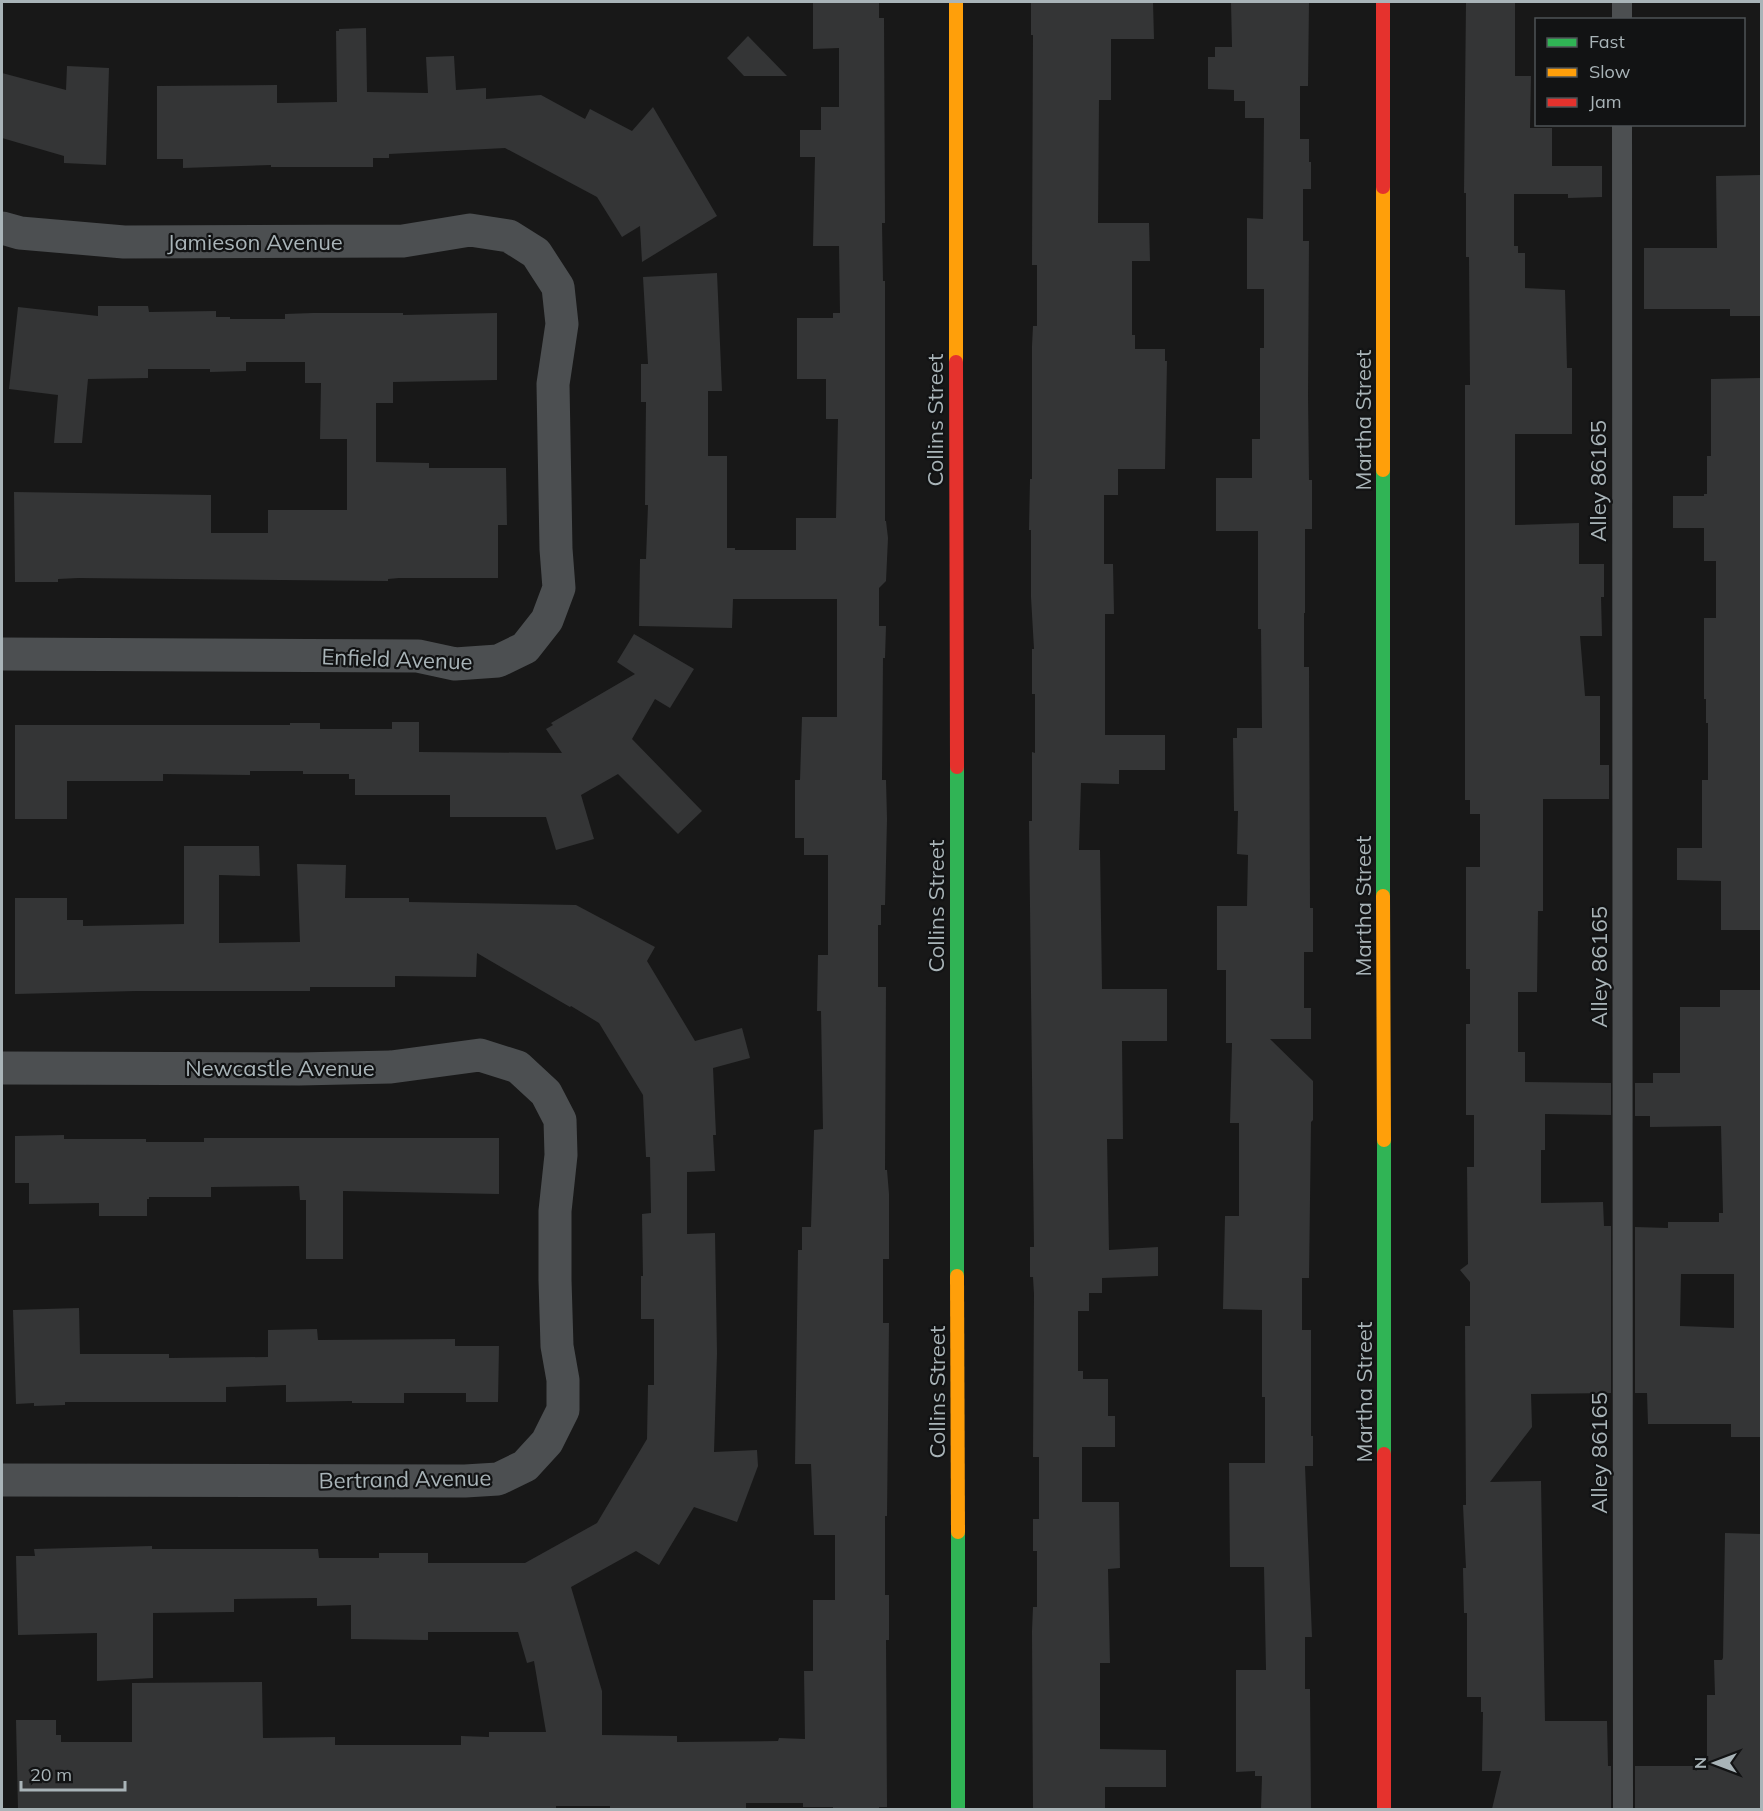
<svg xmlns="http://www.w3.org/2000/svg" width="1763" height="1811" font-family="Mulish,sans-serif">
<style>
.building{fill:#343536;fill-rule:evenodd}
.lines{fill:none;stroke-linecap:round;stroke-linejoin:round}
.lane{stroke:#4c4f51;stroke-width:20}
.street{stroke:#4c4f51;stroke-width:33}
.fast{stroke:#30b455;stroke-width:14}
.slow{stroke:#ff9f0a;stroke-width:14}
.jam{stroke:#e5322d;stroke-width:14}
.labels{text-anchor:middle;stroke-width:4.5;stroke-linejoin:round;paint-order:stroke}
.street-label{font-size:22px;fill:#a9b4b8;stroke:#121314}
</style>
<rect width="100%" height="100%" fill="#181818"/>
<g class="building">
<path d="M 813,2 L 879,2 L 879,18 L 884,18 L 885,223 L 882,223 L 883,281 L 885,281 L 885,521 L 886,521 L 888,538 L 886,581 L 879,588 L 879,626 L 886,626 L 885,658 L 883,658 L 882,780 L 886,780 L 887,819 L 885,905 L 881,905 L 881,925 L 878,925 L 878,987 L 886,987 L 885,1170 L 887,1170 L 889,1194 L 889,1259 L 883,1259 L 883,1323 L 889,1323 L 887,1516 L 885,1516 L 885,1595 L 889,1595 L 889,1640 L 886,1640 L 887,1807 L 879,1807 L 879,1809 L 833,1809 L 833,1807 L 803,1807 L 803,1803 L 746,1803 L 746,1809 L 610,1809 L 610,1806 L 556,1806 L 556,1809 L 18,1809 L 16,1720 L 56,1720 L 56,1735 L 61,1735 L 61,1742 L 132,1742 L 132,1683 L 262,1682 L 263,1738 L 335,1737 L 335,1745 L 461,1745 L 461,1736 L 489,1737 L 489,1732 L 546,1732 L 534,1661 L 527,1663 L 518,1632 L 428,1632 L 428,1640 L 351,1639 L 351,1605 L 317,1606 L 317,1598 L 234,1599 L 234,1612 L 153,1613 L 153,1678 L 97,1681 L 97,1633 L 18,1635 L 16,1556 L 35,1556 L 34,1549 L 152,1546 L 152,1549 L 318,1549 L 319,1558 L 379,1558 L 379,1553 L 428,1553 L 428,1563 L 525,1563 L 597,1523 L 647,1439 L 648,1385 L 654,1385 L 654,1319 L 641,1319 L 641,1276 L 643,1276 L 642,1214 L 651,1213 L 650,1157 L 646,1157 L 643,1095 L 599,1023 L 571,1006 L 570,1007 L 477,953 L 476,977 L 395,976 L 395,987 L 310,987 L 310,991 L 136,991 L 15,994 L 15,898 L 67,898 L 67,920 L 83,920 L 83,926 L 184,924 L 184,846 L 259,846 L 260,876 L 219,875 L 219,943 L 300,942 L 297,864 L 346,865 L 345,898 L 409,898 L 409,902 L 576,905 L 655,947 L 647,961 L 695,1041 L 742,1028 L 750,1058 L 713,1068 L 716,1135 L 713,1135 L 715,1171 L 687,1172 L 687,1234 L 715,1233 L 717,1353 L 714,1452 L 757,1450 L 758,1466 L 737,1522 L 694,1507 L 659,1565 L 636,1551 L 571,1587 L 602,1691 L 602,1735 L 677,1736 L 677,1742 L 778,1741 L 779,1738 L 805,1739 L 804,1671 L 813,1671 L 813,1600 L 835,1600 L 835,1535 L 814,1535 L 811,1464 L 795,1464 L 798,1250 L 802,1250 L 802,1227 L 811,1227 L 814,1130 L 823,1129 L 821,1011 L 817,1011 L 818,955 L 828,955 L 828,855 L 804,855 L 804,838 L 795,838 L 795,780 L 800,780 L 802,717 L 837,717 L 837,599 L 733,599 L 732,628 L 639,626 L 640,559 L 646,559 L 648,505 L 645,505 L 646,402 L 641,402 L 641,364 L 648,364 L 643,277 L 717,273 L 722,391 L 708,391 L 708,456 L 727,456 L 727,548 L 735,548 L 735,550 L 796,550 L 796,518 L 836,518 L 838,419 L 826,419 L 826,379 L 797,379 L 797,318 L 833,318 L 833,313 L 840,313 L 839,246 L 813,246 L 815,157 L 800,157 L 800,130 L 821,130 L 821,107 L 839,107 L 839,48 L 813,49 Z"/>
<path d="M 1031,2 L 1153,2 L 1154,39 L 1111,39 L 1111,100 L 1099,100 L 1098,223 L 1149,223 L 1150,261 L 1132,261 L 1132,335 L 1135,335 L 1135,349 L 1165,349 L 1165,361 L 1167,361 L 1165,469 L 1118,469 L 1118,495 L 1104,495 L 1104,564 L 1113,564 L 1114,614 L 1105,614 L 1105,735 L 1165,735 L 1165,770 L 1119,770 L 1119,784 L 1081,783 L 1079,850 L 1100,850 L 1102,989 L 1167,989 L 1167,1041 L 1122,1041 L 1123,1139 L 1107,1139 L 1109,1250 L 1158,1247 L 1158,1276 L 1102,1278 L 1102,1293 L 1089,1293 L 1089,1311 L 1078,1311 L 1078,1371 L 1083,1371 L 1083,1379 L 1108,1379 L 1108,1416 L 1115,1416 L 1115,1447 L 1082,1447 L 1082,1502 L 1119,1502 L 1120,1568 L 1108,1569 L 1110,1663 L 1100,1663 L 1100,1749 L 1166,1750 L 1166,1787 L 1105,1787 L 1105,1809 L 1033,1809 L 1032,1631 L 1033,1607 L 1037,1607 L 1037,1551 L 1033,1551 L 1033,1519 L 1039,1519 L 1039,1457 L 1033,1457 L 1034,1294 L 1033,1277 L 1030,1277 L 1030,1247 L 1034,1247 L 1029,821 L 1032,821 L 1032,752 L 1035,753 L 1035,694 L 1032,694 L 1032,649 L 1034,649 L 1031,597 L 1031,530 L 1029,530 L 1030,479 L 1032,479 L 1032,346 L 1033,326 L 1037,326 L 1037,265 L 1032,265 L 1033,35 L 1031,35 Z"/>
<path d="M 1231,2 L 1309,2 L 1308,86 L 1300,86 L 1300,139 L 1309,139 L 1309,162 L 1311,162 L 1311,189 L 1303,189 L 1303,241 L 1309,241 L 1308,395 L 1309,480 L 1312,480 L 1312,529 L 1305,529 L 1305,613 L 1304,613 L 1304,667 L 1309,667 L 1310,908 L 1313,908 L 1313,952 L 1304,952 L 1304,1008 L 1311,1008 L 1311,1039 L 1270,1039 L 1313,1081 L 1313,1120 L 1311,1122 L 1309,1278 L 1302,1278 L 1302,1330 L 1311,1330 L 1311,1436 L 1313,1436 L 1313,1466 L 1305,1466 L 1312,1637 L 1305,1637 L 1305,1689 L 1310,1689 L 1311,1809 L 1261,1809 L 1262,1776 L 1255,1776 L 1255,1771 L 1236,1772 L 1236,1670 L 1266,1670 L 1264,1567 L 1230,1567 L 1229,1463 L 1265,1463 L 1265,1397 L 1262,1397 L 1262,1310 L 1223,1309 L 1225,1216 L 1239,1216 L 1239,1123 L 1230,1123 L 1232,1043 L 1226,1043 L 1226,970 L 1217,970 L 1217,906 L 1247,906 L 1248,855 L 1237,854 L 1238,811 L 1234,811 L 1233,738 L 1237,738 L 1237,728 L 1262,728 L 1261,629 L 1258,629 L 1258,531 L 1216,531 L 1216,478 L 1252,478 L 1252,439 L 1260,439 L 1260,348 L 1264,348 L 1264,289 L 1247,289 L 1247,218 L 1263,219 L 1264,118 L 1245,118 L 1245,101 L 1234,101 L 1234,90 L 1208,89 L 1208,57 L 1215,57 L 1215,47 L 1232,47 Z"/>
<path d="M 1466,2 L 1515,2 L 1515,76 L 1531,76 L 1530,128 L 1552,128 L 1552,166 L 1602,166 L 1602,197 L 1568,198 L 1568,194 L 1514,194 L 1514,246 L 1518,246 L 1518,253 L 1525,253 L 1525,288 L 1565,290 L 1567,368 L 1572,368 L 1572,434 L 1515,434 L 1515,525 L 1579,523 L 1579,564 L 1604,564 L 1604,597 L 1601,597 L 1602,636 L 1580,636 L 1585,696 L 1600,696 L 1600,765 L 1609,765 L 1609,799 L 1543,799 L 1543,911 L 1538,911 L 1537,992 L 1518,992 L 1518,1052 L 1525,1052 L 1525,1082 L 1611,1083 L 1611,1115 L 1545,1114 L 1545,1150 L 1541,1150 L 1541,1203 L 1603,1202 L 1604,1226 L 1611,1226 L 1611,1393 L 1531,1394 L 1532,1427 L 1490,1482 L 1541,1481 L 1545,1721 L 1607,1721 L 1608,1766 L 1611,1766 L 1611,1809 L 1492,1809 L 1501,1771 L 1482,1771 L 1483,1712 L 1481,1712 L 1481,1697 L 1467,1697 L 1467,1613 L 1464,1613 L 1463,1568 L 1466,1568 L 1463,1505 L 1466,1505 L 1465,1326 L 1470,1326 L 1470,1282 L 1460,1270 L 1468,1264 L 1467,1167 L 1474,1167 L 1474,1115 L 1466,1115 L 1466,1024 L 1470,1024 L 1470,969 L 1466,969 L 1466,867 L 1480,867 L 1480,814 L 1470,814 L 1470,800 L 1465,800 L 1465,385 L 1470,385 L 1469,257 L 1466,257 L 1466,193 L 1464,193 Z"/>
<path d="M 366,28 L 367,92 L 428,93 L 426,57 L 454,56 L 456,90 L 486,88 L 486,99 L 541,95 L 585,119 L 590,109 L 632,131 L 653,107 L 717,216 L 642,262 L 640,226 L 622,237 L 597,197 L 505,148 L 389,154 L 389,158 L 373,158 L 373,167 L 271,167 L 271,165 L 183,168 L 183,159 L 157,159 L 157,86 L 277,85 L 277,103 L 337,102 L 336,31 L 339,31 L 339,29 Z"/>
<path d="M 748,36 L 787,76 L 744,76 L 727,58 Z"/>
<path d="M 67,66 L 109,68 L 106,165 L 64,163 L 64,156 L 2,138 L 2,73 L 66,90 Z"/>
<path d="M 1761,175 L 1761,316 L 1730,316 L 1730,309 L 1644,309 L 1644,248 L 1717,248 L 1716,176 Z"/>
<path d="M 98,306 L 148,306 L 149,312 L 216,311 L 216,317 L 230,317 L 230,319 L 285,319 L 285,314 L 313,313 L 403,313 L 403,315 L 497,313 L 497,380 L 393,382 L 393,403 L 376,403 L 376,462 L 429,463 L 429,468 L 506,468 L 507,525 L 498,525 L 498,578 L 399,578 L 388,579 L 388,581 L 78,578 L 58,579 L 58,582 L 15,582 L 14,492 L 211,495 L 211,533 L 268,533 L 268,510 L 347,510 L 347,439 L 320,439 L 321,383 L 305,383 L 305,362 L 246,362 L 246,371 L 210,372 L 210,369 L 148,369 L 148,378 L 88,379 L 82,443 L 54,443 L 58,395 L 9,389 L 18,307 L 98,316 Z"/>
<path d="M 1761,378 L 1761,930 L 1721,930 L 1721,881 L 1677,880 L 1677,848 L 1702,848 L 1702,780 L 1708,780 L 1708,723 L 1706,723 L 1706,699 L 1704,699 L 1704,618 L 1716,618 L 1716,561 L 1704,561 L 1704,528 L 1673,528 L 1673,496 L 1704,496 L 1704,494 L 1707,494 L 1707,456 L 1711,456 L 1711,379 Z"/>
<path d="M 634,634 L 694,669 L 670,708 L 655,699 L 632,739 L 702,811 L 678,834 L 618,774 L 581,795 L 594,839 L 556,850 L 546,817 L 450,817 L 450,795 L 355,795 L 355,779 L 349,779 L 349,774 L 303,774 L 303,771 L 250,771 L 250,775 L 163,774 L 163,781 L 67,781 L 67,819 L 15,819 L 15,725 L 290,725 L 290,723 L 320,723 L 320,729 L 392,729 L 392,722 L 419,722 L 419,752 L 562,753 L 546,729 L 553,725 L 551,723 L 635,674 L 617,662 Z"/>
<path d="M 1720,990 L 1761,990 L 1761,1437 L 1731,1437 L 1731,1424 L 1648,1424 L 1647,1393 L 1635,1393 L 1635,1227 L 1668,1228 L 1668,1222 L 1719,1222 L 1719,1213 L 1723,1213 L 1721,1126 L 1650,1127 L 1650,1116 L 1635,1116 L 1635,1083 L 1653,1083 L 1653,1073 L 1680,1073 L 1680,1007 L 1720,1007 ZM 1681,1274 L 1734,1274 L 1734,1328 L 1680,1326 Z"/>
<path d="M 64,1135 L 64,1139 L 146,1139 L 146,1142 L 204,1142 L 204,1138 L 499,1138 L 499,1194 L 343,1191 L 343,1259 L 306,1259 L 306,1200 L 300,1200 L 299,1186 L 211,1187 L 211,1197 L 149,1197 L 149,1199 L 147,1199 L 147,1216 L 99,1216 L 99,1203 L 29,1204 L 29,1183 L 15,1183 L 15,1136 Z"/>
<path d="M 79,1308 L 80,1354 L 169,1354 L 169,1358 L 268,1357 L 268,1330 L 317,1329 L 318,1340 L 455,1339 L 455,1346 L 499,1346 L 498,1402 L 466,1402 L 466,1393 L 404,1393 L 404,1403 L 352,1403 L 352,1401 L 286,1402 L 286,1385 L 226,1387 L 226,1402 L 65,1402 L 65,1405 L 34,1406 L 34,1403 L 16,1404 L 13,1310 Z"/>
<path d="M 1725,1533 L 1761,1534 L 1761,1809 L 1635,1809 L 1635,1766 L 1707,1766 L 1707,1695 L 1715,1695 L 1714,1660 L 1722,1660 L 1723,1658 Z"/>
</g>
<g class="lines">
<g class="lane">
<path d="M 1622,2 L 1622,20"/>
<path d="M 1622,124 L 1623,1810"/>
</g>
<g class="street">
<path d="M 2,228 L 20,233 L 124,242 L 403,241 L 470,230 L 509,236 L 536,253 L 558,287 L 562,324 L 553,384 L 556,549 L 559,588 L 547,620 L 525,648 L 498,661 L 455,664 L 418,656 L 2,654"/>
<path d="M 2,1068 L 299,1069 L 391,1067 L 480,1055 L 518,1067 L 546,1093 L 560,1120 L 561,1155 L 555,1211 L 555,1280 L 557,1346 L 563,1380 L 563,1410 L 547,1442 L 525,1466 L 498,1479 L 465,1481 L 2,1480"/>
</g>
<g class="fast">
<path d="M 1383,470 L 1383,896"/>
<path d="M 957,767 L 957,1276"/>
<path d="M 1384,1140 L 1384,1454"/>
<path d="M 958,1532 L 958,1810"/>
</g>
<g class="slow">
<path d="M 956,2 L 956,362"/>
<path d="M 1383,187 L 1383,470"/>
<path d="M 1383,896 L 1384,1140"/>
<path d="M 957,1276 L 958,1532"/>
</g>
<g class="jam">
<path d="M 1383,2 L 1383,187"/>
<path d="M 956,362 L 957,767"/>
<path d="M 1384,1454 L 1384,1810"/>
</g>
</g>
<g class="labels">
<g class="street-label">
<text x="255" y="250">Jamieson Avenue</text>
<text transform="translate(935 420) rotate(-90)" y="8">Collins Street</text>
<text transform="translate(1363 420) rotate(-90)" y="8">Martha Street</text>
<text transform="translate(1598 481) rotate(-90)" y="8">Alley 86165</text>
<text transform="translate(397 659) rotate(2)" y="8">Enfield Avenue</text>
<text transform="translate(936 906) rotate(-90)" y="8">Collins Street</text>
<text transform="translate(1363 906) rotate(-90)" y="8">Martha Street</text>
<text transform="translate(1599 967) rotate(-90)" y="8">Alley 86165</text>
<text x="280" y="1076">Newcastle Avenue</text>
<text transform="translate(937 1392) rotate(-90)" y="8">Collins Street</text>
<text transform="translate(1364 1392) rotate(-90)" y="8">Martha Street</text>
<text transform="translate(1599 1453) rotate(-90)" y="8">Alley 86165</text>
<text transform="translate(405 1479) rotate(-1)" y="8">Bertrand Avenue</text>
</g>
</g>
<rect width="1763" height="1811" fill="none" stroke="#a9b4b8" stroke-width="6"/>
<rect x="1535" y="18" width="210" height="108" fill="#121314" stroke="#4e5356" stroke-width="1.5"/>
<rect x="1547" y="38" width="30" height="9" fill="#30b455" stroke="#4e5356" stroke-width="1.5"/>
<text x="1589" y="48" font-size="18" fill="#a9b4b8">Fast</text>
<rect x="1547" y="68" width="30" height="9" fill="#ff9f0a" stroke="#4e5356" stroke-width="1.5"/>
<text x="1589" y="78" font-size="18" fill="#a9b4b8">Slow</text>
<rect x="1547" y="98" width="30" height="9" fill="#e5322d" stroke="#4e5356" stroke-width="1.5"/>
<text x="1589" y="108" font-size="18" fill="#a9b4b8">Jam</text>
<g transform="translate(1715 1763) rotate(270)" stroke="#121314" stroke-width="4.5" paint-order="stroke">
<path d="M0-4.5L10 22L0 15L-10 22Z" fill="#a9b4b8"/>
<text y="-9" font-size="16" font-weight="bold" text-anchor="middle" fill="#a9b4b8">N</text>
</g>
<path d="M21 1781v9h104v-9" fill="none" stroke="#a9b4b8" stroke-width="3"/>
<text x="30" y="1781" font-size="18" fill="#a9b4b8" stroke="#121314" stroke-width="4.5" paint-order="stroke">20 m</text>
</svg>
